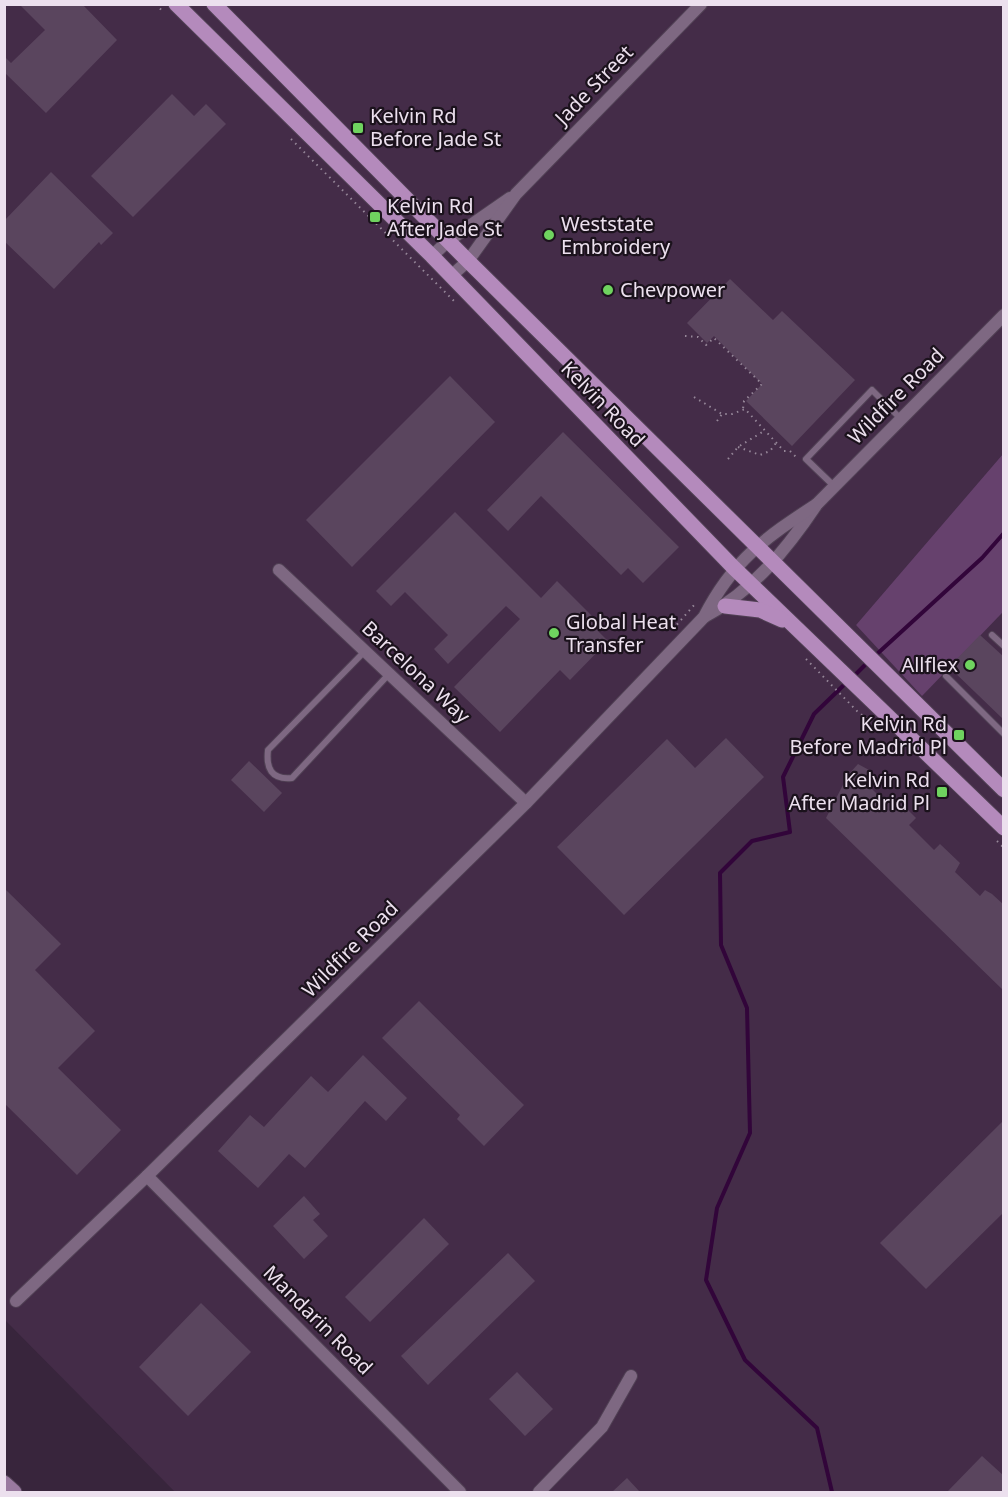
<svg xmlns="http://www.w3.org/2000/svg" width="1008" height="1497" font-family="'Noto Sans',sans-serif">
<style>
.built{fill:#442c48}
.park{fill:#66416d}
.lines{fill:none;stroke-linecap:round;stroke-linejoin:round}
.stream{stroke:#32053a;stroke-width:4}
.building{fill:#5a455e}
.lane-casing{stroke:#504054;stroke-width:8}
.street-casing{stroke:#504054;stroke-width:14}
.secondary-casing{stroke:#504054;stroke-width:17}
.primary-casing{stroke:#504054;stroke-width:17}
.path{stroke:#968799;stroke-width:2;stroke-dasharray:1.5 4.5;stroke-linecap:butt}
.lane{stroke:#7e6882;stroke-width:6}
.street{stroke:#7e6882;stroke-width:12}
.secondary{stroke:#99799f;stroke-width:15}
.primary{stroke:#b48abc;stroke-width:15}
.poi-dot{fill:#6fd35f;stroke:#1b121c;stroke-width:2}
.labels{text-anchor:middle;stroke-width:4.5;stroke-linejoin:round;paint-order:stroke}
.street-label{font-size:20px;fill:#ece0ee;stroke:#1b121c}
.poi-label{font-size:20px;fill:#ece0ee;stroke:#1b121c;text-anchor:start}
</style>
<rect width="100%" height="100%" fill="#38253c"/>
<path class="built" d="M 4,5 L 1003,5 L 1003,454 L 856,625 L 949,667 L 1003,612 L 1003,1492 L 175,1492 L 5,1320 Z"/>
<path class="park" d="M 1003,454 L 1003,612 L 922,696 L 856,625 Z"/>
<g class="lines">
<g class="stream">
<path d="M 877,654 L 982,558 L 1004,533"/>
<path d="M 853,677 L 865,665"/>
<path d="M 832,1492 L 817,1428 L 745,1360 L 706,1280 L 717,1208 L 750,1133 L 747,1008 L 721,945 L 720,873 L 752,841 L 790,832 L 783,777 L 814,714 L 847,682"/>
</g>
</g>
<g class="building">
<path d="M 19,4 L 82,4 L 117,40 L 46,113 L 4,72 L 4,56 L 11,63 L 45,30 Z"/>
<path d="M 172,94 L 194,116 L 206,104 L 226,124 L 133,217 L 91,176 Z"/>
<path d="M 51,172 L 113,233 L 101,245 L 99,242 L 54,289 L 4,241 L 4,221 Z"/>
<path d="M 730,279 L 773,320 L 782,311 L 855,380 L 792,446 L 746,401 L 762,384 L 714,336 L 707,343 L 687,323 Z"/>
<path d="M 450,376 L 495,422 L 352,567 L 306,520 Z"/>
<path d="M 563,432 L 679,547 L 643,583 L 628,568 L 621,575 L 541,496 L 508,531 L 487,510 Z"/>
<path d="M 455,512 L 541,598 L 557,581 L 603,627 L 598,631 L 608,641 L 570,680 L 560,670 L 500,732 L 454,687 L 520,619 L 506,606 L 448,664 L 434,649 L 448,635 L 405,592 L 391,606 L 376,591 Z"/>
<path d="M 980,635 L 1004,657 L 1004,720 L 949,667 Z"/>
<path d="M 726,738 L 764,777 L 624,915 L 557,847 L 667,739 L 695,768 Z"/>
<path d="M 249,761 L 282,793 L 264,812 L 231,780 Z"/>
<path d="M 858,764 L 869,770 L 864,781 L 887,804 L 893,798 L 899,801 L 916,818 L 909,825 L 934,850 L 940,844 L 960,863 L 955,872 L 980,896 L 985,890 L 992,894 L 1004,905 L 1004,991 L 826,818 L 848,775 Z"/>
<path d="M 4,888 L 61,944 L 35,970 L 95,1031 L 58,1068 L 121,1130 L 77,1175 L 4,1103 Z"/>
<path d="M 419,1001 L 524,1105 L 484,1146 L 457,1119 L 460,1115 L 382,1038 Z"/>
<path d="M 363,1055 L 407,1098 L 386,1121 L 365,1101 L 305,1168 L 289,1154 L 258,1188 L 218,1151 L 250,1115 L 264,1127 L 311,1076 L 328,1092 Z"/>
<path d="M 1004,1120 L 1004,1212 L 926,1289 L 880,1243 Z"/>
<path d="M 304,1196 L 320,1214 L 313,1220 L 328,1236 L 304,1259 L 273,1226 Z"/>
<path d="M 424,1218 L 449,1244 L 370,1322 L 345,1297 Z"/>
<path d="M 508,1253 L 535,1281 L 428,1385 L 401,1356 Z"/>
<path d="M 201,1303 L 251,1352 L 188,1416 L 139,1367 Z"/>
<path d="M 517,1372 L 553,1409 L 525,1436 L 489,1399 Z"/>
<path d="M 982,1456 L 1004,1476 L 1004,1492 L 947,1492 Z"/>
<path d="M 627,1478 L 640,1492 L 612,1492 Z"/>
</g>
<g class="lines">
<defs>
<g id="lane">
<path d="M 834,486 L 806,459 L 872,390 L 901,419"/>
<path d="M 992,635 L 1004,646"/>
<path d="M 365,651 L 268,750 C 266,768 271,780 292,778 L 389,674"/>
<path d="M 946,676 L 1004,734"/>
</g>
<g id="street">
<path d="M 432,256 L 448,241 L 510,198"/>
<path d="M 451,276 L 468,261 L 516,194 L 701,4"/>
<path d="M 279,570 L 526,803"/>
<path d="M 704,617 C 752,592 787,549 817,504 L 1004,315"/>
<path d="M 147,1176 L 460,1492"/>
<path d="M 16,1301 L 147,1176 L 526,803 L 704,617 C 733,560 765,538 817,504"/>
<path d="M 539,1492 L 602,1427 L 631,1376"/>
</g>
<path id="secondary" d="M 4,1483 L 14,1492"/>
<g id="primary">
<path d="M 176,4 L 432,256 L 734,568 L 1004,828"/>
<path d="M 214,4 L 468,261 L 1004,790"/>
<path d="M 725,606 L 760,610 L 782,620"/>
</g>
</defs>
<use href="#lane" class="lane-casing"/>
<use href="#street" class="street-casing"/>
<use href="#secondary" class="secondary-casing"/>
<use href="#primary" class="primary-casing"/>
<g class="path">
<path d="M 156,4 L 164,13"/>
<path d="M 291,139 L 455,302"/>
<path d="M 685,336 L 698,337 L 706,345 L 714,338 L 762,384 L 744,401 L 743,409"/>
<path d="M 694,397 L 722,414 L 732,414 L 745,409 L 784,451 L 790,451 L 797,458"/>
<path d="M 717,421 L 722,414"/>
<path d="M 738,447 L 760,455 L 770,451 L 776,443"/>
<path d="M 728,459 L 738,447 L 764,431"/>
<path d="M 673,629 L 695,604"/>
<path d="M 806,659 L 857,711 L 871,722"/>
<path d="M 997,841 L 1004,848"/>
</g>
<use href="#lane" class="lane"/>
<use href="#street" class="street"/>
<use href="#secondary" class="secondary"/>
<use href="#primary" class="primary"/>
</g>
<g class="poi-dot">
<rect x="352" y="122" width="12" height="12" rx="3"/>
<rect x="369" y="211" width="12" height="12" rx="3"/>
<circle cx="549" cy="235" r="6"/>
<circle cx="608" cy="290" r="6"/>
<circle cx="554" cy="633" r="6"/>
<circle cx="970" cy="665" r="6"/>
<rect x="953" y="729" width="12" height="12" rx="3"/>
<rect x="936" y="786" width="12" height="12" rx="3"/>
</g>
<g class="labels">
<g class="street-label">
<text transform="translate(594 85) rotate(-46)" y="7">Jade Street</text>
<text transform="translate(896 396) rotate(-45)" y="7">Wildfire Road</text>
<text transform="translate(603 404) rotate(46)" y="7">Kelvin Road</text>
<text transform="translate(416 672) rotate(43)" y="7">Barcelona Way</text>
<text transform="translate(350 949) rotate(-45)" y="7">Wildfire Road</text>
<text transform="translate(318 1320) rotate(45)" y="7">Mandarin Road</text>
</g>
<g class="poi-label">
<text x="370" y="123">Kelvin Rd<tspan x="370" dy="23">Before Jade St</tspan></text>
<text x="387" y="213">Kelvin Rd<tspan x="387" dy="23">After Jade St</tspan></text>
<text x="561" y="231">Weststate<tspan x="561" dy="23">Embroidery</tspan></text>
<text x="620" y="297">Chevpower</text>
<text x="566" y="629">Global Heat<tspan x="566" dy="23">Transfer</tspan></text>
<text x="958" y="672" text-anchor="end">Allflex</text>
<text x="947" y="731" text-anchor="end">Kelvin Rd<tspan x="947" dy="23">Before Madrid Pl</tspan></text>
<text x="930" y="787" text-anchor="end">Kelvin Rd<tspan x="930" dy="23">After Madrid Pl</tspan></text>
</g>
</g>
<rect width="1008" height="1497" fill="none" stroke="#ece0ee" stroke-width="12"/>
</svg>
